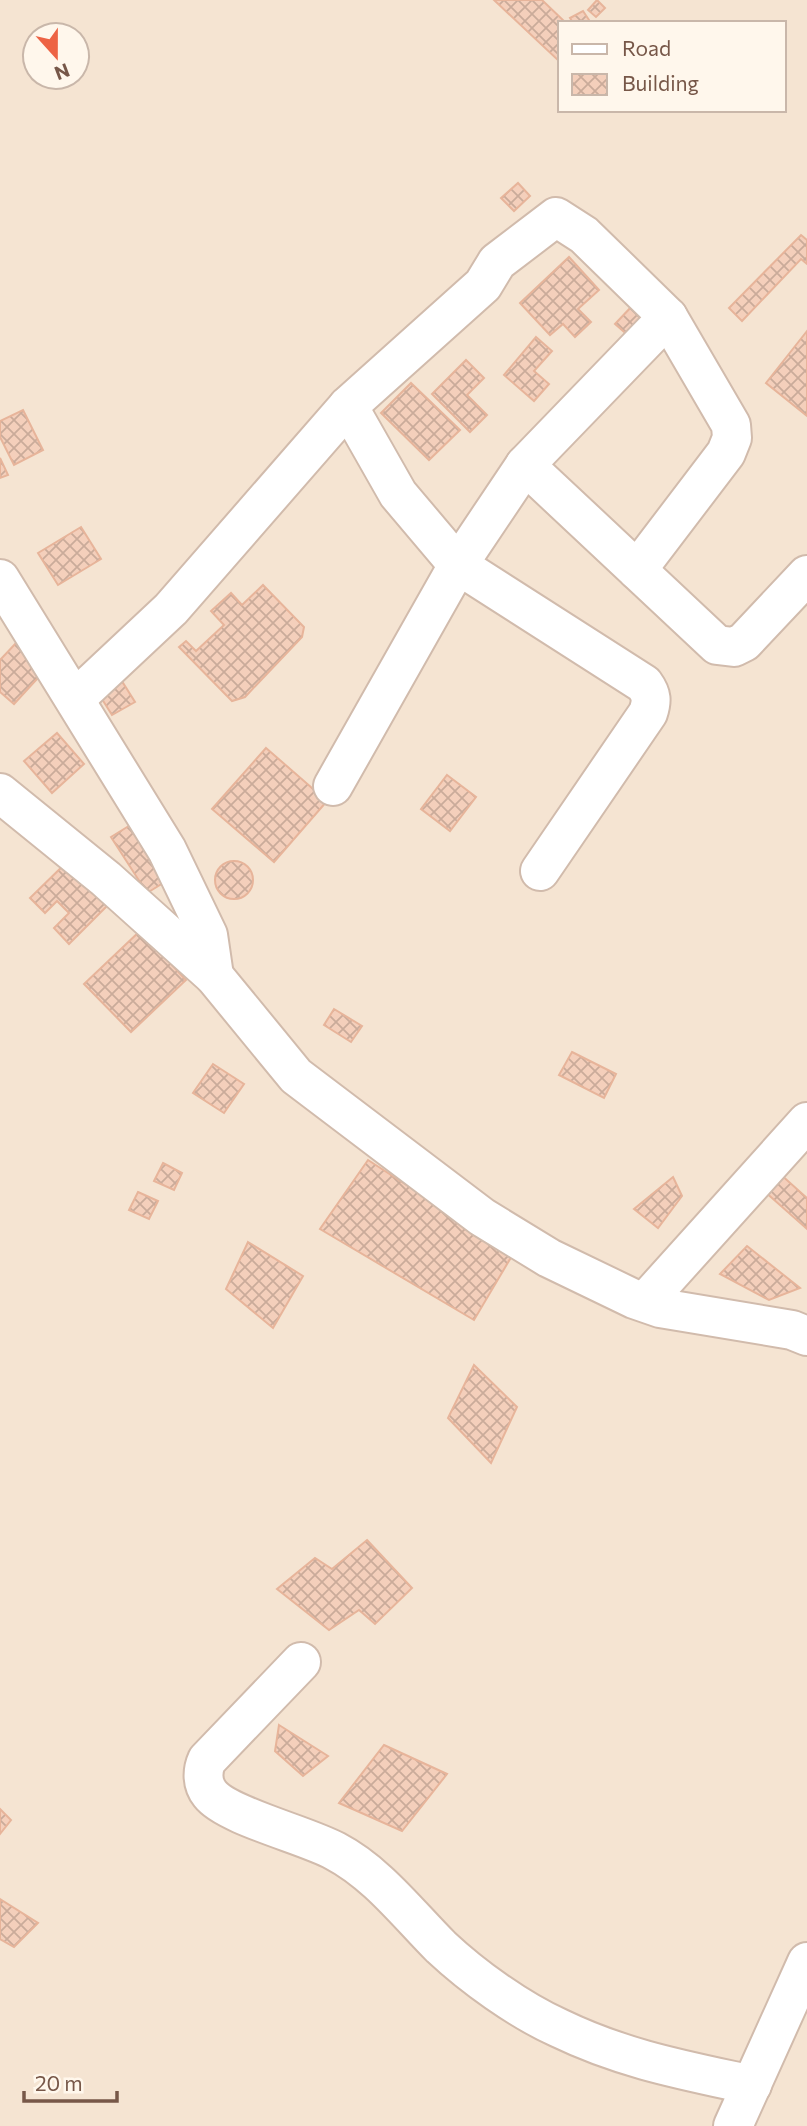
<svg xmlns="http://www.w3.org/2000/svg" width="807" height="2126" font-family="Commissioner,sans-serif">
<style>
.residential{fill:#f5e4d2;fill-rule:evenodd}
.building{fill:url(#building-cross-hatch);stroke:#e7b49a;stroke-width:2}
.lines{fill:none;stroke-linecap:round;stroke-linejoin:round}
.minor-casing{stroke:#d1bbac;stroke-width:42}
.minor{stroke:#fff;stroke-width:38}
</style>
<defs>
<pattern id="building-cross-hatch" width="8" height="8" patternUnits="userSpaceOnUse" patternTransform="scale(1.75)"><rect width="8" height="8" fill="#f4cfbb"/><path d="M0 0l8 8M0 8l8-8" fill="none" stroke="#caab9a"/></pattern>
</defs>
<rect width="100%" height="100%" fill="#fdf3e5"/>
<path class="residential" d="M 0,0 L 807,0 L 807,2126 L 0,2126 ZM 560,23 L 784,23 L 784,110 L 560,110 ZM 35,35 L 77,35 L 77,77 L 35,77 Z"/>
<g class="building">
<path d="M 494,0 L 542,0 L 566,23 L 560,23 L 560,62 Z"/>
<path d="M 597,0 L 605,8 L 596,17 L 588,10 Z"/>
<path d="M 583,11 L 591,23 L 573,23 L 570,18 Z"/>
<path d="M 518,183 L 530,196 L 514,211 L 501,198 Z"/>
<path d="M 801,235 L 807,240 L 807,264 L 801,259 L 742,321 L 729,308 Z"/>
<path d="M 569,257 L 599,290 L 578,309 L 591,322 L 575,337 L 563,324 L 550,335 L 520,303 Z"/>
<path d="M 634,304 L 648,317 L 630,337 L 615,324 Z"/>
<path d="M 807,331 L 807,416 L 766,383 Z"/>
<path d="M 536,337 L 552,351 L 534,371 L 549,384 L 534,401 L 504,375 Z"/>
<path d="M 466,360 L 484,378 L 467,395 L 487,415 L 470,432 L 432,394 Z"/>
<path d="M 411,383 L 460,430 L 429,460 L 381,413 Z"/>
<path d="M 23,410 L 43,450 L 14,465 L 0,437 L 0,421 Z"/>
<path d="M 0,458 L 8,475 L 0,478 Z"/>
<path d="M 81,527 L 101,559 L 58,585 L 38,553 Z"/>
<path d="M 263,585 L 304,627 L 302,637 L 245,697 L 232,701 L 179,647 L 186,641 L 196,651 L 224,625 L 211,611 L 231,593 L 242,605 Z"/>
<path d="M 18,641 L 47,668 L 14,704 L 0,692 L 0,660 Z"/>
<path d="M 120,678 L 135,702 L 112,715 L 97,691 Z"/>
<path d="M 57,733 L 84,764 L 52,793 L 24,761 Z"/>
<path d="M 266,748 L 327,801 L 274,862 L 212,809 Z"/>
<path d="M 447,775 L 476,797 L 450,831 L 421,809 Z"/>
<path d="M 132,824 L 168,880 L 147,893 L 111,837 Z"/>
<path d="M 69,860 L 111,902 L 69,944 L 54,928 L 69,913 L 57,901 L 45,913 L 30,898 Z"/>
<circle cx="234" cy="880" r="19"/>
<path d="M 140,931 L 186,980 L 131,1032 L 84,984 Z"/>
<path d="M 334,1009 L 362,1026 L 351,1042 L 324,1025 Z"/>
<path d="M 572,1052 L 616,1074 L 604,1098 L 559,1075 Z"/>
<path d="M 213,1064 L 244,1084 L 224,1113 L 193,1093 Z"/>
<path d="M 368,1160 L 513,1254 L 474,1320 L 320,1229 Z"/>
<path d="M 163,1163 L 182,1173 L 174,1190 L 154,1181 Z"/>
<path d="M 779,1173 L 807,1198 L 807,1229 L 763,1190 Z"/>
<path d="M 673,1177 L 682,1196 L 658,1228 L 634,1209 Z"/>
<path d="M 138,1192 L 158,1201 L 149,1219 L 129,1210 Z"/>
<path d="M 248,1242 L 303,1276 L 273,1328 L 226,1289 Z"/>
<path d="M 747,1246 L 800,1288 L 769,1300 L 720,1274 Z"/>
<path d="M 474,1365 L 517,1407 L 491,1463 L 448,1418 Z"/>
<path d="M 367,1540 L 412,1588 L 375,1624 L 359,1610 L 329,1630 L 277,1589 L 315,1558 L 332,1569 Z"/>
<path d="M 279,1725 L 328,1756 L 303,1776 L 275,1751 Z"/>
<path d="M 384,1745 L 447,1774 L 402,1831 L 339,1803 Z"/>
<path d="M 0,1809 L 11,1820 L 0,1834 Z"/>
<path d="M 0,1899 L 38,1923 L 14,1947 L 0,1939 Z"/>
</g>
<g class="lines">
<defs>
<g id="minor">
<path d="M 348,406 L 398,494 L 458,565 L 644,684 C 652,695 652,701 648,713 L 540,871"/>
<path d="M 525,465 L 717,645 L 734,647 L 744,642 L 807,575"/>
<path d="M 0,579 L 167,850 L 208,935 L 214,976"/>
<path d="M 75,699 L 171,609 L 348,406 L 483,285 L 497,262 L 556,217 L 584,235 L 668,317 L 731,425 L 732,438 L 726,453 L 637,570"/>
<path d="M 333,786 L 458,565 L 525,465 L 668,317"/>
<path d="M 0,793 L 106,879 L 214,976 L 296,1076 L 482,1217 L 549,1258 L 634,1299 L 660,1308 L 792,1330 L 807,1336"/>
<path d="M 645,1302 L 807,1122"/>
<path d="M 301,1662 L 207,1760 C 202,1771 202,1784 210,1794 C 227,1816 306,1835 335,1851 C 377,1873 408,1914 441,1947 C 473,1977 519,2010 559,2028 C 623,2059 683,2070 752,2085"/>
<path d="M 733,2126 L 807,1962"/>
</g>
</defs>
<use href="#minor" class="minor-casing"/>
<use href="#minor" class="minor"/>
</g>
<rect x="558" y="21" width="228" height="91" fill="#fff7ec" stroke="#c9b7aa" stroke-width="2"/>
<rect x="572" y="44" width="35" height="10" fill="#ffffff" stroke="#c9b7aa" stroke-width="2"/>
<text x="622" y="56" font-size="21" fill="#775748">Road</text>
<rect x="572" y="74" width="35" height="21" fill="url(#building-cross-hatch)" stroke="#c9b7aa" stroke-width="2"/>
<text x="622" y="91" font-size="21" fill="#775748">Building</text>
<g transform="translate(56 56) rotate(159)"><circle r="33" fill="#fff7ec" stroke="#c9b7aa" stroke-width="2"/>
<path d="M0-5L12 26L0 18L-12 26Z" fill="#ed6344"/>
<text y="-10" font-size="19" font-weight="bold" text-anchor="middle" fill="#775748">N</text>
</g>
<path d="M24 2091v10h93v-10" fill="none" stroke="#775748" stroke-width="3.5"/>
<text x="35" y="2091" font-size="21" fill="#775748" stroke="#fff7ec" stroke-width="5" paint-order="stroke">20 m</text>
</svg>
